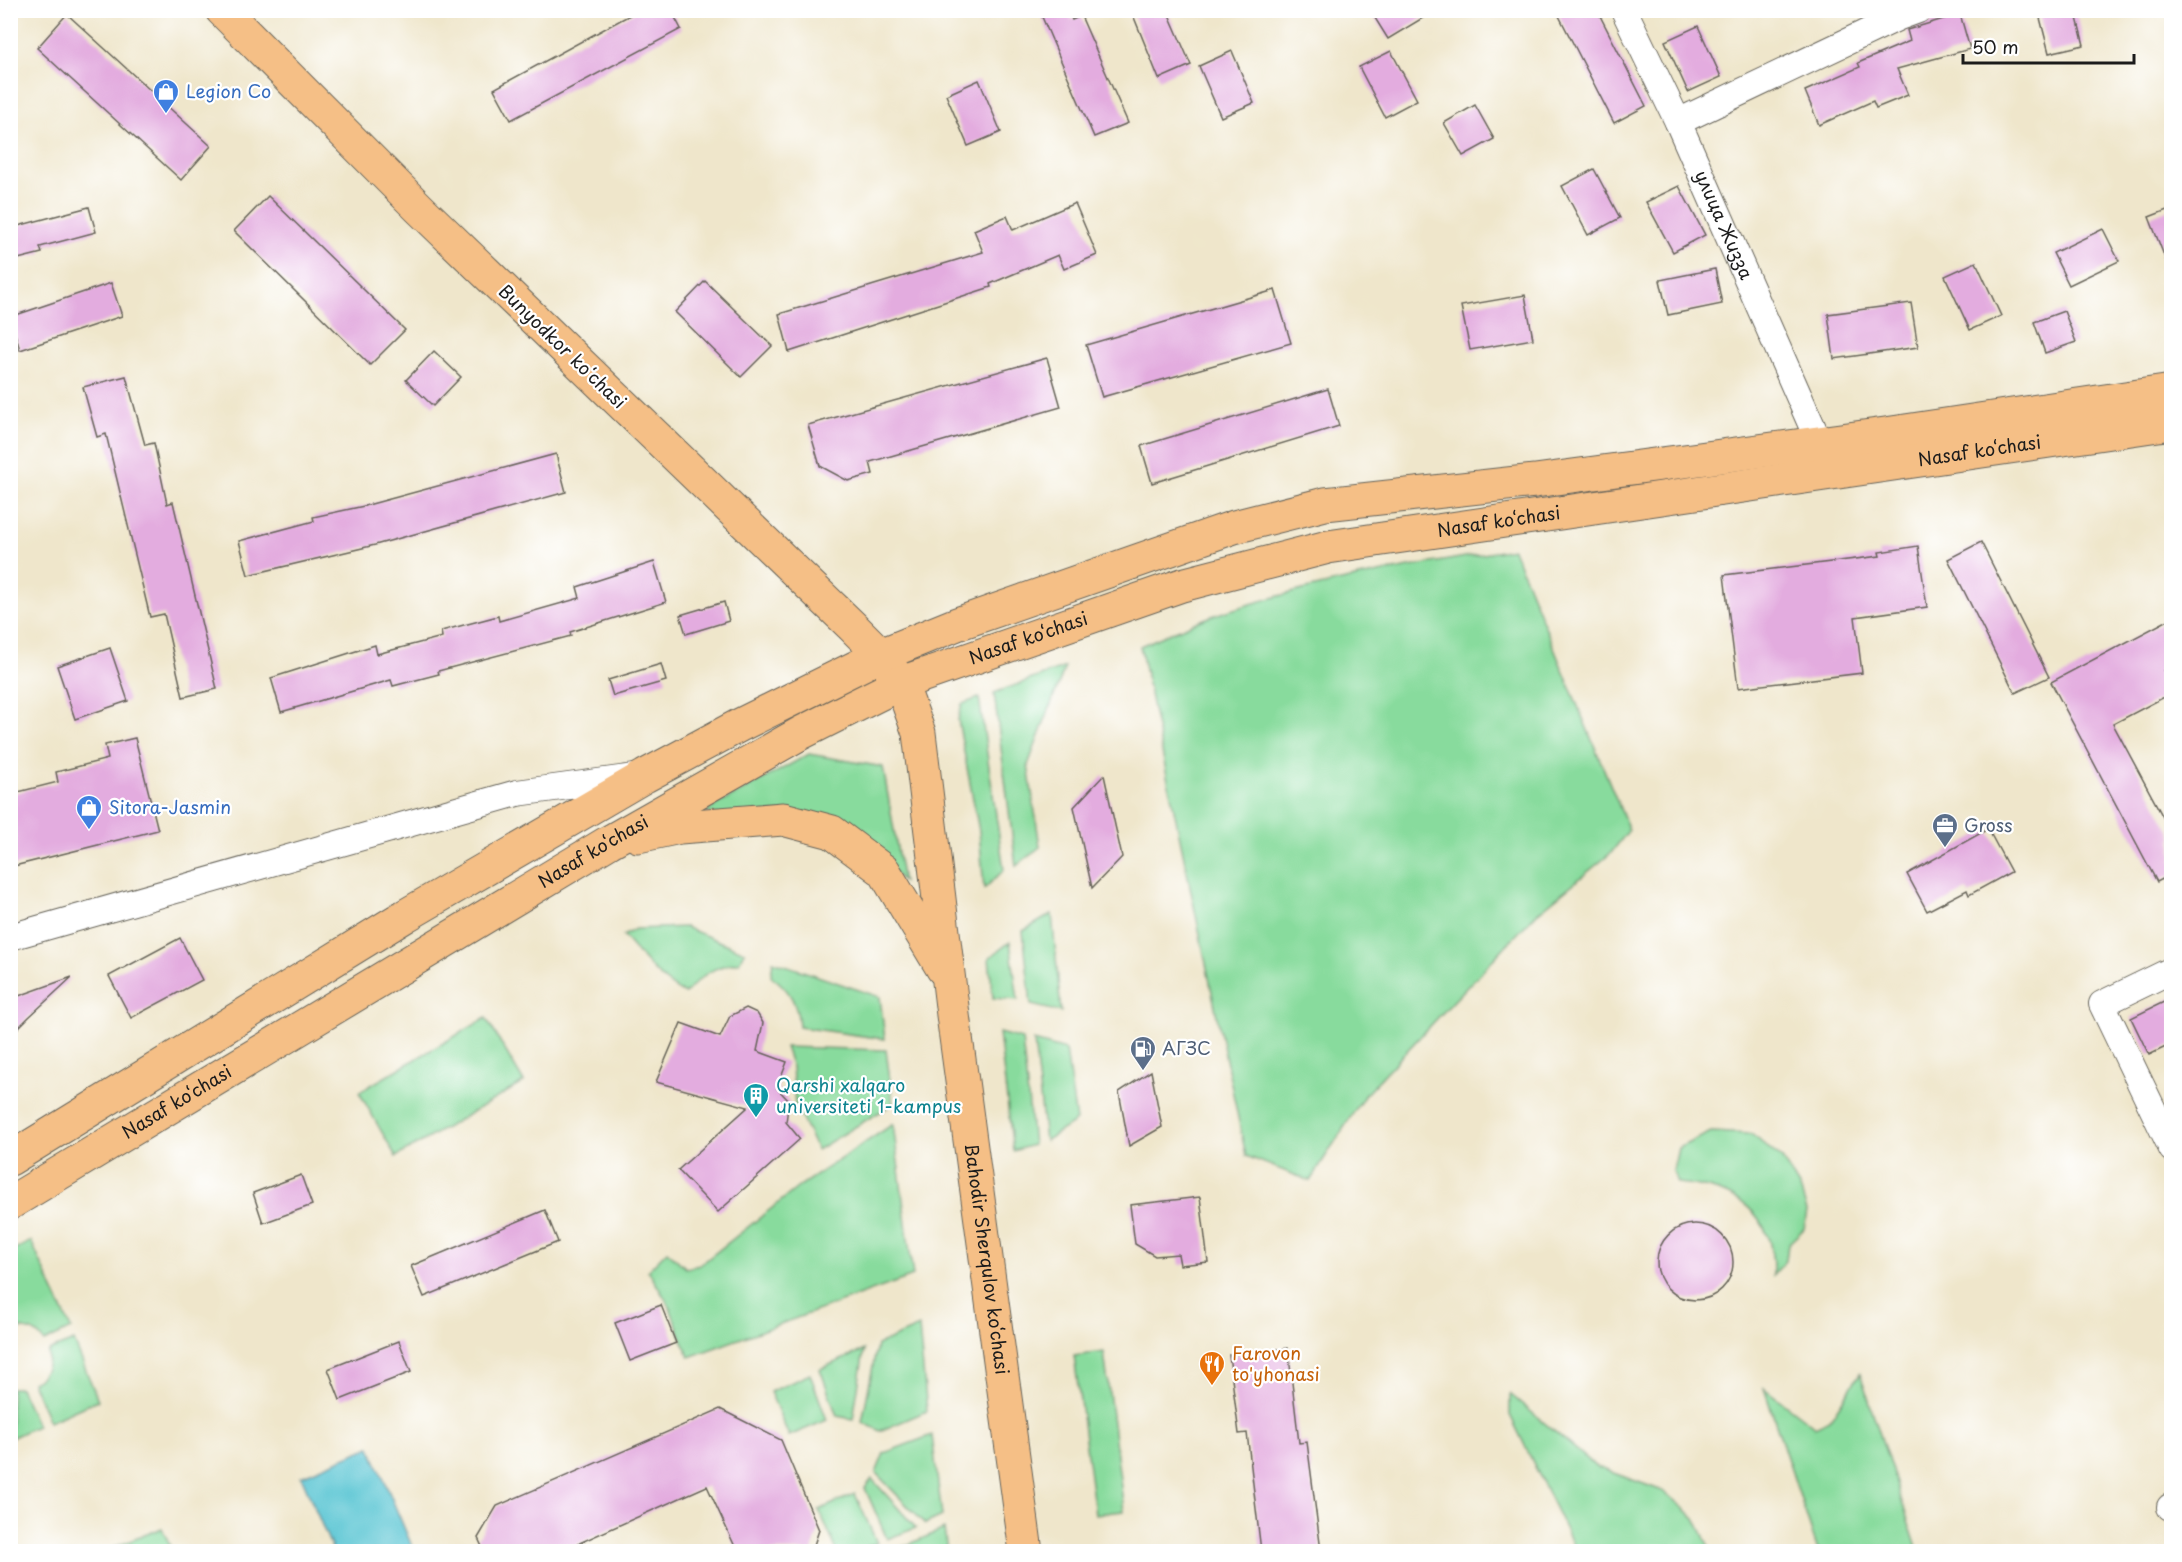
<svg xmlns="http://www.w3.org/2000/svg" width="2182" height="1562" font-family="'Playpen Sans',sans-serif">
<style>
.green{fill:#88db9d;stroke:#527c5c;stroke-width:1.5}
.water{fill:#59c5d3;stroke:#3a7078;stroke-width:1.5}
.building{fill:#e3acdf}
.lines{fill:none;stroke-linecap:round;stroke-linejoin:round}
.minor-casing{stroke:#666359;stroke-width:28}
.major-casing{stroke:#666359;stroke-width:35}
.minor{stroke:#fff;stroke-width:26}
.major{stroke:#f5bf86;stroke-width:33}
.labels{text-anchor:middle;stroke-width:4.5;stroke-linejoin:round;paint-order:stroke}
.shop-label{font-size:18px;fill:#366cbe;stroke:#fff;text-anchor:start}
.street-label{font-size:18px;fill:#1c1c1c;stroke:#fff}
.service-label{font-size:18px;fill:#4e5e75;stroke:#fff;text-anchor:start}
.culture-label{font-size:18px;fill:#0d838f;stroke:#fff;text-anchor:start}
.food-label{font-size:18px;fill:#c56008;stroke:#fff;text-anchor:start}
</style>
<rect width="100%" height="100%" fill="#fff"/>
<filter id="ink" filterUnits="userSpaceOnUse"><feTurbulence type="fractalNoise" baseFrequency=".0167" numOctaves="2"/><feDisplacementMap in="SourceGraphic" scale="12" xChannelSelector="R" yChannelSelector="G"/><feConvolveMatrix kernelMatrix="1 2 1 2 8 2 1 2 1" color-interpolation-filters="sRGB"/></filter>
<filter id="wash" filterUnits="userSpaceOnUse"><feTurbulence type="fractalNoise" baseFrequency=".008" numOctaves="4" result="noise"/><feDisplacementMap in="SourceGraphic" scale="24" xChannelSelector="R" yChannelSelector="G"/><feGaussianBlur stdDeviation="1.35" result="paint"/><feColorMatrix in="noise" values="0 0 0 0 0 0 0 0 0 0 0 0 0 0 0 0 0 1.4 0 .05"/><feComposite in="paint" operator="in"/></filter>
<g filter="url(#wash)">
<rect width="100%" height="100%" fill="#efe6cb"/>
<g class="green">
<path d="M 1513,549 L 1629,830 L 1611,853 L 1536,914 L 1364,1096 L 1310,1181 L 1246,1156 L 1140,646 C 1167,635 1195,621 1224,612 C 1319,582 1416,565 1513,549 Z"/>
<path d="M 1065,667 L 1028,765 L 1040,847 L 1016,866 L 994,693 Z"/>
<path d="M 979,698 L 1004,870 L 984,889 L 979,831 L 958,720 L 962,704 Z"/>
<path d="M 809,754 L 883,767 L 903,882 L 871,847 L 704,812 Z"/>
<path d="M 1052,914 L 1061,1012 L 1031,1005 L 1023,931 Z"/>
<path d="M 685,927 L 745,952 L 739,962 C 712,967 703,974 685,994 C 659,981 642,957 623,936 L 635,929 Z"/>
<path d="M 1010,942 L 1018,1000 L 993,998 L 989,958 Z"/>
<path d="M 773,961 L 880,997 L 885,1039 L 799,1027 C 798,1005 790,989 771,976 Z"/>
<path d="M 486,1018 L 524,1082 L 396,1157 L 359,1092 Z"/>
<path d="M 999,1033 L 1022,1039 L 1033,1145 L 1013,1151 Z"/>
<path d="M 1034,1041 L 1066,1050 L 1076,1121 L 1045,1141 Z"/>
<path d="M 785,1047 L 886,1050 L 893,1104 L 817,1150 L 795,1104 L 792,1067 Z"/>
<path d="M 893,1124 L 913,1276 L 689,1357 L 669,1305 L 648,1270 L 667,1251 L 686,1268 L 700,1265 L 801,1185 Z"/>
<path d="M 1711,1132 L 1751,1134 L 1782,1159 L 1800,1188 L 1807,1211 L 1804,1229 L 1788,1244 L 1786,1261 L 1773,1275 C 1775,1211 1735,1188 1677,1183 L 1673,1171 L 1678,1148 Z"/>
<path d="M 31,1241 L 71,1329 L 44,1342 C 33,1325 23,1332 11,1325 L 11,1252 Z"/>
<path d="M 919,1327 L 927,1411 L 880,1431 L 862,1422 L 877,1345 Z"/>
<path d="M 74,1341 L 98,1400 L 49,1422 L 32,1382 C 46,1376 49,1365 48,1351 Z"/>
<path d="M 864,1350 L 853,1419 L 837,1416 L 820,1369 Z"/>
<path d="M 1104,1352 L 1124,1511 L 1095,1514 L 1074,1356 Z"/>
<path d="M 1860,1373 L 1918,1551 L 1818,1551 L 1764,1388 L 1815,1427 L 1830,1420 Z"/>
<path d="M 810,1374 L 827,1420 L 789,1436 L 770,1392 Z"/>
<path d="M 11,1388 L 20,1388 L 37,1426 L 11,1438 Z"/>
<path d="M 1510,1394 L 1597,1467 L 1663,1491 L 1695,1518 L 1711,1551 L 1676,1551 L 1671,1545 L 1658,1551 L 1576,1551 L 1510,1415 Z"/>
<path d="M 932,1435 L 942,1516 L 925,1524 L 876,1473 L 884,1453 Z"/>
<path d="M 872,1479 L 916,1528 L 887,1539 L 865,1488 Z"/>
<path d="M 855,1494 L 877,1543 L 858,1551 L 837,1551 L 819,1510 Z"/>
<path d="M 162,1528 L 172,1551 L 105,1551 Z"/>
<path d="M 944,1529 L 947,1551 L 893,1551 Z"/>
</g>
<path class="water" d="M 370,1447 L 414,1551 L 333,1551 L 301,1476 Z"/>
<g id="blocks">
<g class="building">
<path d="M 639,10 L 671,10 L 681,29 L 511,120 L 494,89 Z"/>
<path d="M 1039,10 L 1068,10 L 1072,20 L 1081,16 L 1128,123 L 1094,137 Z"/>
<path d="M 1131,10 L 1167,10 L 1191,65 L 1159,79 Z"/>
<path d="M 1370,10 L 1436,10 L 1388,39 Z"/>
<path d="M 1556,10 L 1597,10 L 1646,106 L 1614,123 Z"/>
<path d="M 2038,10 L 2075,10 L 2084,45 L 2049,53 Z"/>
<path d="M 67,14 L 211,146 L 181,180 L 37,48 Z"/>
<path d="M 1960,14 L 1970,49 L 1897,69 L 1908,95 L 1876,108 L 1873,101 L 1819,125 L 1805,91 L 1860,67 L 1858,63 L 1910,41 L 1907,30 Z"/>
<path d="M 1698,26 L 1721,77 L 1688,92 L 1665,41 Z"/>
<path d="M 1232,51 L 1254,103 L 1221,117 L 1199,66 Z"/>
<path d="M 1391,51 L 1417,100 L 1385,117 L 1359,67 Z"/>
<path d="M 979,80 L 1001,132 L 968,146 L 946,95 Z"/>
<path d="M 1475,105 L 1494,139 L 1463,156 L 1444,123 Z"/>
<path d="M 1594,169 L 1620,218 L 1588,235 L 1562,186 Z"/>
<path d="M 1679,186 L 1705,235 L 1673,252 L 1646,202 Z"/>
<path d="M 268,196 L 405,330 L 370,365 L 234,231 Z"/>
<path d="M 1075,203 L 1097,255 L 1064,269 L 1058,255 L 990,284 L 991,287 L 789,352 L 779,314 L 983,252 L 974,230 L 1007,216 L 1013,230 Z"/>
<path d="M 89,207 L 96,232 L 40,247 L 42,253 L 10,261 L 10,228 Z"/>
<path d="M 2172,208 L 2172,271 L 2170,271 L 2149,217 Z"/>
<path d="M 2103,229 L 2119,261 L 2069,285 L 2053,253 Z"/>
<path d="M 1976,262 L 2001,316 L 1970,330 L 1945,276 Z"/>
<path d="M 1715,269 L 1722,304 L 1668,315 L 1660,280 Z"/>
<path d="M 705,281 L 772,346 L 741,377 L 675,312 Z"/>
<path d="M 111,283 L 122,316 L 20,350 L 10,317 Z"/>
<path d="M 1275,290 L 1291,343 L 1102,397 L 1086,345 Z"/>
<path d="M 1525,295 L 1533,339 L 1470,350 L 1461,306 Z"/>
<path d="M 1911,303 L 1918,347 L 1834,359 L 1828,314 Z"/>
<path d="M 2064,311 L 2076,342 L 2045,353 L 2034,322 Z"/>
<path d="M 434,351 L 461,377 L 433,406 L 406,380 Z"/>
<path d="M 1047,358 L 1061,407 L 870,462 L 873,474 L 848,481 L 820,466 L 808,425 Z"/>
<path d="M 126,376 L 145,445 L 154,443 L 167,504 L 173,502 L 217,689 L 183,697 L 164,614 L 150,617 L 106,434 L 97,437 L 83,387 Z"/>
<path d="M 1328,389 L 1339,426 L 1152,483 L 1141,446 Z"/>
<path d="M 556,454 L 566,492 L 375,545 L 248,575 L 239,541 L 314,521 L 313,517 L 364,506 Z"/>
<path d="M 1981,542 L 2049,677 L 2015,693 L 1948,559 Z"/>
<path d="M 1918,546 L 1927,607 L 1855,617 L 1862,673 L 1738,688 L 1724,575 L 1880,556 L 1879,552 Z"/>
<path d="M 654,562 L 666,602 L 570,632 L 571,636 L 438,671 L 439,674 L 393,686 L 391,680 L 281,712 L 271,678 L 375,645 L 377,654 L 442,637 L 441,631 L 498,616 L 499,621 L 580,598 L 577,587 Z"/>
<path d="M 724,602 L 729,621 L 686,634 L 680,615 Z"/>
<path d="M 2172,618 L 2172,667 L 2164,671 L 2172,684 L 2172,693 L 2113,724 L 2172,834 L 2172,874 L 2157,882 L 2051,682 Z"/>
<path d="M 110,648 L 128,701 L 75,719 L 57,666 Z"/>
<path d="M 661,664 L 666,681 L 613,696 L 608,680 Z"/>
<path d="M 135,738 L 158,830 L 14,866 L 10,852 L 10,794 L 58,782 L 56,772 L 108,759 L 105,745 Z"/>
<path d="M 1104,775 L 1122,857 L 1092,888 L 1074,807 Z"/>
<path d="M 1988,829 L 2011,872 L 1969,895 L 1967,890 L 1927,911 L 1907,874 Z"/>
<path d="M 180,938 L 202,980 L 131,1018 L 109,976 Z"/>
<path d="M 72,977 L 29,1017 L 10,1036 L 10,999 Z"/>
<path d="M 2172,998 L 2172,1044 L 2149,1055 L 2131,1018 Z"/>
<path d="M 746,1008 L 757,1013 L 763,1023 L 757,1051 L 787,1062 L 777,1088 L 789,1101 L 786,1122 L 800,1139 L 718,1212 L 678,1170 L 748,1107 L 656,1082 L 681,1023 L 720,1037 L 730,1016 Z"/>
<path d="M 1151,1071 L 1162,1127 L 1129,1146 L 1119,1092 Z"/>
<path d="M 301,1175 L 312,1205 L 263,1223 L 253,1193 Z"/>
<path d="M 1200,1197 L 1208,1262 L 1180,1265 L 1178,1254 L 1155,1256 L 1135,1244 L 1130,1205 Z"/>
<path d="M 545,1210 L 558,1242 L 424,1297 L 411,1266 Z"/>
<circle cx="1695" cy="1262" r="38"/>
<path d="M 661,1305 L 676,1343 L 630,1361 L 615,1323 Z"/>
<path d="M 399,1341 L 411,1372 L 340,1400 L 328,1369 Z"/>
<path d="M 1288,1348 L 1299,1443 L 1307,1442 L 1321,1551 L 1261,1551 L 1247,1433 L 1239,1434 L 1229,1355 Z"/>
<path d="M 720,1409 L 781,1440 L 819,1530 L 812,1551 L 737,1551 L 707,1486 L 577,1544 L 573,1551 L 484,1551 L 478,1538 L 497,1506 Z"/>
</g>
</g>
</g>
<g filter="url(#ink)">
<use href="#blocks" fill-opacity="0" stroke="#666359" stroke-width="1.5"/>
<g class="lines">
<defs>
<g id="minor">
<path id="s1" d="M 1624,10 L 1678,122 L 1819,442"/>
<path d="M 1678,122 L 1899,17 L 1918,10"/>
<path d="M 10,937 L 517,793 L 635,777"/>
<path d="M 2172,970 L 2102,1004 L 2172,1149"/>
<path d="M 2170,1507 L 2172,1507"/>
</g>
<g id="major">
<path id="s2" d="M 222,10 L 419,208 L 852,626 L 881,655 L 901,683 L 919,733 L 953,1015 L 1026,1552"/>
<path d="M 638,836 L 680,827 L 783,819 L 832,832 L 884,871 L 943,969"/>
<path d="M 10,1159 L 405,916 L 645,776 L 740,725 L 881,655 L 957,624 L 1234,527 L 1325,504 L 1535,481 L 1885,434 L 2172,391"/>
<path id="s3" d="M 10,1203 L 609,842 L 801,733 L 901,683 L 1182,585 L 1328,547 L 2172,423"/>
</g>
</defs>
<use href="#minor" class="minor-casing"/>
<use href="#major" class="major-casing"/>
<use href="#minor" class="minor"/>
<use href="#major" class="major"/>
</g>
</g>
<defs>
<symbol id="shop-pin" viewBox="-11 -11 22 30"><path d="M0 17L-7.5 6A9.5 9.5 0 1 1 7.5 6Z" fill="#3f7fe0" stroke="#fff"/><path d="M-5-2.5h2.3a2.7 3.5 0 0 1 5.4 0H5L5.5 6h-11ZM-1.5-2.5h3a1.5 2.3 0 0 0-3 0Z" fill="#fff"/></symbol>
<symbol id="office-pin" viewBox="-11 -11 22 30"><path d="M0 17L-7.5 6A9.5 9.5 0 1 1 7.5 6Z" fill="#5c6f8a" stroke="#fff"/><path d="M-6-3h4V-5.5h4V-3h4V5H-6ZM-1-4.5V-3h2v-1.5ZM-6 0V1H6V0Z" fill="#fff"/></symbol>
<symbol id="fuel-pin" viewBox="-11 -11 22 30"><path d="M0 17L-7.5 6A9.5 9.5 0 1 1 7.5 6Z" fill="#5c6f8a" stroke="#fff"/><path d="M-5.5-6h7V0h2V4h1.3V-2.5L3-4.5l.8-.8L6-3V5H2.5V1h-1V6h-7ZM-4.2-4.7v3.2H.2V-4.7Z" fill="#fff"/></symbol>
<symbol id="building-pin" viewBox="-11 -11 22 30"><path d="M0 17L-7.5 6A9.5 9.5 0 1 1 7.5 6Z" fill="#0f9aa8" stroke="#fff"/><path d="M-4-6H4V6H1V3H-1V6H-4ZM-2.5-4.3h1.7v1.8h-1.7ZM.8-4.3h1.7v1.8H.8ZM-2.5-1h1.7V.8h-1.7ZM.8-1h1.7V.8H.8Z" fill="#fff"/></symbol>
<symbol id="restaurant-pin" viewBox="-11 -11 22 30"><path d="M0 17L-7.5 6A9.5 9.5 0 1 1 7.5 6Z" fill="#e8710a" stroke="#fff"/><path d="M-5-6h1v4h1v-4h1v4h1v-4h1v5L-1.5 .5V6h-2V.5L-5-1ZM5-6V6H3V1.5H1.5Q1.5-4 5-6Z" fill="#fff"/></symbol>
</defs>
<g fill-rule="evenodd">
<use href="#shop-pin" x="151" y="77" width="30" height="40"/>
<use href="#shop-pin" x="74" y="793" width="30" height="40"/>
<use href="#office-pin" x="1930" y="811" width="30" height="40"/>
<use href="#fuel-pin" x="1128" y="1034" width="30" height="40"/>
<use href="#building-pin" x="741" y="1081" width="30" height="40"/>
<use href="#restaurant-pin" x="1197" y="1349" width="30" height="40"/>
</g>
<g class="labels">
<g class="shop-label">
<text x="186" y="98">Legion Co</text>
<text x="109" y="814">Sitora-Jasmin</text>
</g>
<g class="street-label">
<text dy="6" stroke="none"><textPath href="#s1" startOffset="237">улица Жизза</textPath></text>
<text transform="translate(562 347) rotate(44)" y="6">Bunyodkor koʻchasi</text>
<text dy="6" stroke="none"><textPath href="#s3" startOffset="2139">Nasaf ko‘chasi</textPath></text>
<text dy="6" stroke="none"><textPath href="#s3" startOffset="1653">Nasaf ko‘chasi</textPath></text>
<text dy="6" stroke="none"><textPath href="#s3" startOffset="1167">Nasaf ko‘chasi</textPath></text>
<text dy="6" stroke="none"><textPath href="#s3" startOffset="681">Nasaf ko‘chasi</textPath></text>
<text dy="6" stroke="none"><textPath href="#s3" startOffset="195">Nasaf ko‘chasi</textPath></text>
<text dy="6" stroke="none"><textPath href="#s2" startOffset="1540">Bahodir Sherqulov ko‘chasi</textPath></text>
</g>
<g class="service-label">
<text x="1964" y="832">Gross</text>
<text x="1162" y="1055">АГЗС</text>
</g>
<g class="culture-label">
<text x="776" y="1092">Qarshi xalqaro<tspan x="776" dy="21">universiteti 1-kampus</tspan></text>
</g>
<g class="food-label">
<text x="1232" y="1360">Farovon<tspan x="1232" dy="21">to'yhonasi</tspan></text>
</g>
</g>
<rect width="2182" height="1562" fill="none" stroke="#fff" stroke-width="36"/>
<path d="M1963 54v9h171v-9" fill="none" stroke="#1c1c1c" stroke-width="3"/>
<text x="1972" y="54" font-size="18" fill="#1c1c1c" stroke="#ffffff" stroke-width="4.5" paint-order="stroke">50 m</text>
</svg>
